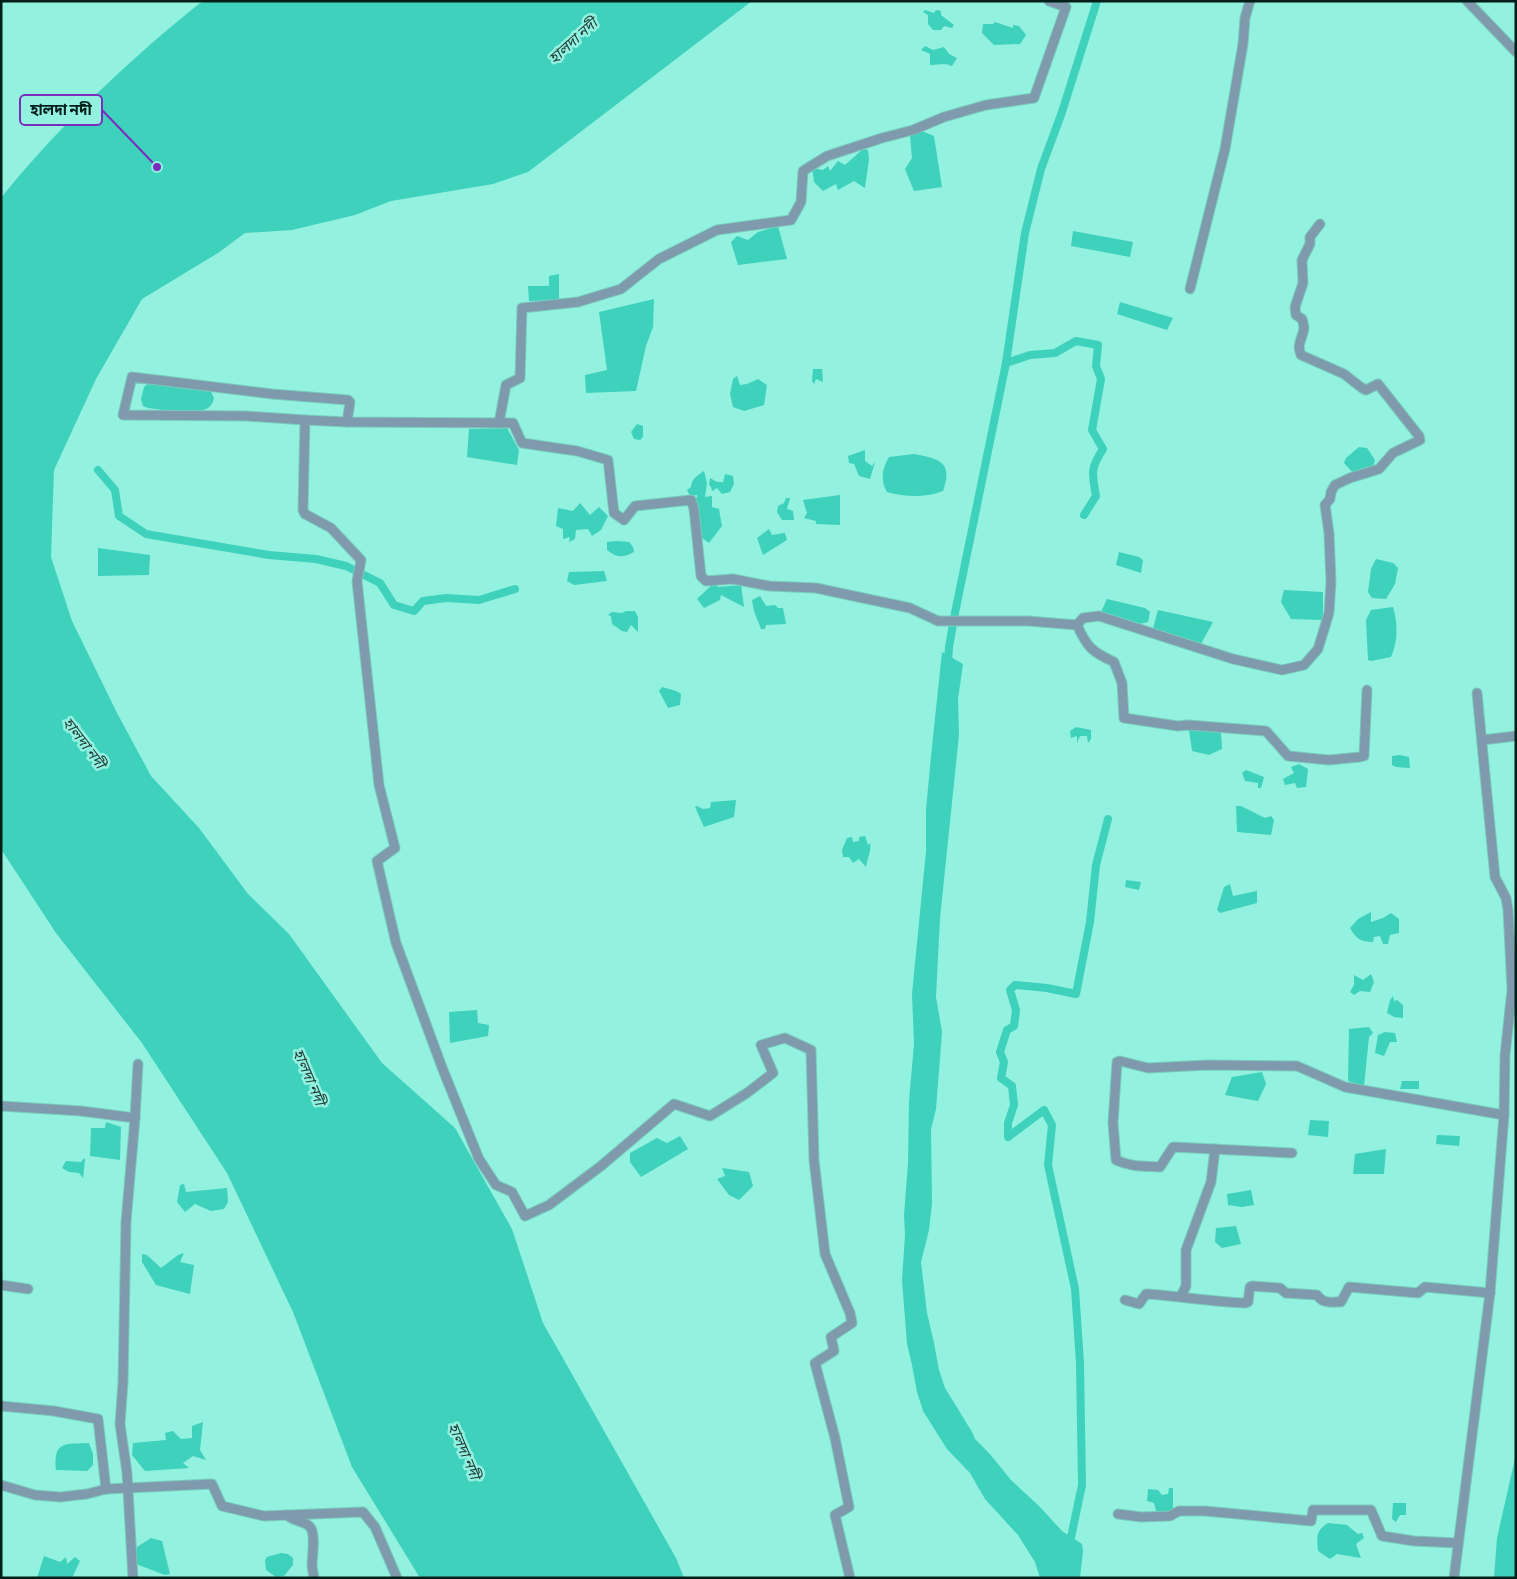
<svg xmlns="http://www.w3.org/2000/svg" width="1517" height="1579" font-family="Bitter,'Noto Sans Bengali',serif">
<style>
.water{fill:#3ed1bc}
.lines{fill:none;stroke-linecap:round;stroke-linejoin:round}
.canal{stroke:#3ed1bc;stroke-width:8}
.minor-casing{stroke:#79cbbc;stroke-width:11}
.minor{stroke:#7f99ad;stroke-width:9}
.labels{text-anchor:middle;stroke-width:5;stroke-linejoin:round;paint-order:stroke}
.water-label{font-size:15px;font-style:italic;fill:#1e3b36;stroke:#93f1e0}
.leader{fill:none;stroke:#7b2cbf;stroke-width:2}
.callout-dot{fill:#7b2cbf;stroke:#93f1e0;stroke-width:2}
.callout{fill:#93f1e0;stroke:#7b2cbf;stroke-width:2}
.callout-label{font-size:15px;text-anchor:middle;font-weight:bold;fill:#011e19}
</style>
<rect width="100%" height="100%" fill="#93f1e0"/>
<g class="water">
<path d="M 206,1 L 752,1 L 528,172 L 493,184 L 391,201 L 355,215 L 292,230 L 245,233 L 218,253 L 142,299 L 96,379 L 54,470 L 51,557 L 72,621 L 117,713 L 151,776 L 199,828 L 248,894 L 289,934 L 382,1063 L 455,1128 L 512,1229 L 543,1323 L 676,1558 L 684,1578 L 420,1578 L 352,1467 L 293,1312 L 227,1173 L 142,1043 L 56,933 L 1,849 L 1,198 C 59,126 128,61 200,3 Z"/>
<path d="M 925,10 L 934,13 L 936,10 L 941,11 L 941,15 L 954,25 L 952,28 L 944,26 L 941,30 L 933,30 L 928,24 L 928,15 L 923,12 Z"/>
<path d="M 995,22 L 1013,28 L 1013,25 L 1019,26 L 1026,35 L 1020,44 L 994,45 L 982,33 L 983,24 L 993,24 Z"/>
<path d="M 925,46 L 933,50 L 944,47 L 949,54 L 957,58 L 952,66 L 946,64 L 930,65 L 930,54 L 921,50 Z"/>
<path d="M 922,131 L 934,136 L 942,187 L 914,191 L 905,169 L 912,158 L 910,136 Z"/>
<path d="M 863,149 L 868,150 L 869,159 L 865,188 L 854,181 L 838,190 L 836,184 L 823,191 L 814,182 L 812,168 L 823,170 L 828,166 L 830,171 L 838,161 L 845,165 Z"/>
<path d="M 778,226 L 787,259 L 738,265 L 731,242 L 737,236 L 748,240 L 758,232 Z"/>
<path d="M 1073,231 L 1133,242 L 1130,257 L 1071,246 Z"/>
<path d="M 559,274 L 559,300 L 529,301 L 528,286 L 549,286 L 549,276 Z"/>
<path d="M 654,299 L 653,327 L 646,346 L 636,391 L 586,393 L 585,375 L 607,370 L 599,312 Z"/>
<path d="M 1120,302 L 1173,318 L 1167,330 L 1117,314 Z"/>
<path d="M 813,369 L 822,369 L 823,382 L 816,379 L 814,384 L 812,381 Z"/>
<path d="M 737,376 L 740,385 L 747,384 L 758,379 L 767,385 L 764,405 L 744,411 L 733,407 L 730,394 L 733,379 Z"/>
<path d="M 150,382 L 204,388 L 211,392 L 214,398 C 213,402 212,405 208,408 C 196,415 162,410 148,408 L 143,406 L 141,399 L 144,387 Z"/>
<path d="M 637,424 L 643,426 L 643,437 L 640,440 L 634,439 L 631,432 Z"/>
<path d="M 507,428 L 519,450 L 517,465 L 467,457 L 469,429 Z"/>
<path d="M 1359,447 L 1367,448 L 1375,460 L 1373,467 L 1354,474 L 1344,463 L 1346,458 Z"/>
<path d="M 865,450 L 865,461 L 872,466 L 875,462 L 870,479 L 859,476 L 854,464 L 849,463 L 848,456 Z"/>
<path d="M 914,454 C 940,459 953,462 943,491 C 926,498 905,497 887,492 C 880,480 882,469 889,457 Z"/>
<path d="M 704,471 L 707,483 L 705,497 L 712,496 L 712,507 L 719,509 L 722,526 L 709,543 L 699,536 L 694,500 L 697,497 L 697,495 L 690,496 L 687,490 L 691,487 C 691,479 698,475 704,471 Z"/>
<path d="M 725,474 L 733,476 L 734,484 L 730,492 L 722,494 L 717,488 L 712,491 L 711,487 L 709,485 L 710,478 L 717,482 L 723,482 Z"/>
<path d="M 840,495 L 840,525 L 816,524 L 816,521 L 804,518 L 807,513 L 803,500 Z"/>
<path d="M 786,498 L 790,498 L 787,509 L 793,511 L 794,520 L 782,520 L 777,512 L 778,506 L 784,503 Z"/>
<path d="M 580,503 L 590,515 L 599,507 L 608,516 L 601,530 L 592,536 L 588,529 L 576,530 L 575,539 L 569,542 L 570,537 L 563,539 L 563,529 L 556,526 L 558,508 L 573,511 Z"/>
<path d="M 769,529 L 772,535 L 785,533 L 787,540 L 763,555 L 757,538 Z"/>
<path d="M 616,541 L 629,542 L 633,547 L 634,552 C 623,558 617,558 607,550 L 607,542 Z"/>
<path d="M 98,548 L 150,555 L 149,575 L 98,576 Z"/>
<path d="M 1119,552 L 1139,557 L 1143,560 L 1141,573 L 1116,565 Z"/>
<path d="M 1376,559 L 1393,563 L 1398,568 L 1395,584 L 1386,599 L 1372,598 L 1368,592 L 1371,569 Z"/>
<path d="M 604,571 L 607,581 L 574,585 L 567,581 L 569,572 Z"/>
<path d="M 716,581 L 718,587 L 741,585 L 744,607 L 721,595 L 720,600 L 704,608 L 697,599 Z"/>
<path d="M 1284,590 L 1323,592 L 1323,620 L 1291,619 L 1281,602 Z"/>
<path d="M 760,596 L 766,606 L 775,605 L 778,608 L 783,608 L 786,624 L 766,625 L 765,629 L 761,629 L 754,611 L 752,600 Z"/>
<path d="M 1107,599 L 1145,608 L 1150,612 L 1148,622 L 1140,624 L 1101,612 Z"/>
<path d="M 1393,607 C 1398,624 1398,641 1391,657 L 1371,661 L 1368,660 L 1366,620 L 1371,610 Z"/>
<path d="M 1158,610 L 1213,622 L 1201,644 L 1153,628 Z"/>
<path d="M 626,611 L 635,611 L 638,617 L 638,632 L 631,625 L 627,632 L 622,631 L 612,624 L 611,616 L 608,615 L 612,612 L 622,613 Z"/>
<path d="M 942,652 L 963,664 L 958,699 L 959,735 L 940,918 L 936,997 L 942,1032 L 936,1109 L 931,1129 L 932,1203 L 929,1230 L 921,1262 L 927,1313 L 934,1343 L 939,1370 L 945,1388 L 972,1432 L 975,1439 L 989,1453 L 1011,1480 L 1039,1506 L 1062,1531 L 1082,1544 L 1083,1551 L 1080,1578 L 1040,1578 L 1035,1562 L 1018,1535 L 985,1499 L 970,1473 L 947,1449 L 923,1411 L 917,1392 L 912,1365 L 907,1344 L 902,1280 L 905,1235 L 904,1215 L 908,1164 L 909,1101 L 914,1044 L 912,994 L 926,851 L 926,810 L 931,756 Z"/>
<path d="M 662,687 L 676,691 L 681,694 L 680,705 L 668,708 L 659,691 Z"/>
<path d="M 1198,726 L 1221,733 L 1222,749 L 1209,755 L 1192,751 L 1189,730 Z"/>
<path d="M 1076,727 L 1091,730 L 1091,739 L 1088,743 L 1087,736 L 1080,736 L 1077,743 L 1077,736 L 1071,738 L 1070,731 Z"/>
<path d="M 1400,755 L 1409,757 L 1410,768 L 1396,767 L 1392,765 L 1392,756 Z"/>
<path d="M 1299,764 L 1308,769 L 1306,787 L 1297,788 L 1295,783 L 1285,785 L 1283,779 L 1294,773 L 1291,767 Z"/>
<path d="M 1246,770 L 1264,777 L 1261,788 L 1258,788 L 1258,783 L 1245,781 L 1242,773 Z"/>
<path d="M 736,800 L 734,817 L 704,827 L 695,807 L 697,806 L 703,809 L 710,808 L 711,802 Z"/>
<path d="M 1236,806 L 1241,806 L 1265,818 L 1271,816 L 1274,820 L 1271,835 L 1237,832 Z"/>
<path d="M 865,836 L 868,845 L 870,843 C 872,850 867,859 866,867 L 859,859 L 853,863 L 849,857 L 843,857 L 842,850 L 847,838 L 852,837 L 853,842 L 859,841 L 859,837 Z"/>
<path d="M 1126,880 L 1141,882 L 1139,890 L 1125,887 Z"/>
<path d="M 1230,884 L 1233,896 L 1257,891 L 1257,903 L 1220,913 L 1217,910 L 1224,887 Z"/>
<path d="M 1371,912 L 1371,922 L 1383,918 L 1391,913 L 1399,919 L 1399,933 L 1390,935 L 1388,944 L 1383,944 L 1380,936 L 1374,937 L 1373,942 C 1361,942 1356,939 1350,928 L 1358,919 Z"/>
<path d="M 1371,974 L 1374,982 L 1370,992 L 1360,991 L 1354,995 L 1350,992 L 1354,985 L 1354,975 L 1363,980 Z"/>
<path d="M 1393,996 L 1394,1001 L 1397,1000 L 1403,1005 L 1403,1018 L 1394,1017 L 1387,1013 L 1390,1000 Z"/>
<path d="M 477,1010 L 478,1023 L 489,1025 L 488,1036 L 450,1043 L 449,1012 Z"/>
<path d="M 1369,1027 L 1373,1033 L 1369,1037 L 1364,1086 L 1348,1081 L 1349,1029 Z"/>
<path d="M 1385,1032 L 1395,1033 L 1397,1042 L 1390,1042 L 1384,1056 L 1375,1053 L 1378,1035 Z"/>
<path d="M 1262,1072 L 1266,1084 L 1258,1101 L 1225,1095 L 1232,1077 Z"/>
<path d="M 1402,1081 L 1419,1081 L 1419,1089 L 1400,1089 Z"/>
<path d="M 1310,1120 L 1329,1121 L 1328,1137 L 1308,1135 Z"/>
<path d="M 106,1122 L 121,1127 L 120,1160 L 90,1156 L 91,1128 L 105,1128 Z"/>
<path d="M 1437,1135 L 1460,1136 L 1459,1146 L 1436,1144 Z"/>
<path d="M 680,1136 L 688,1149 L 641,1177 L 630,1162 L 630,1153 L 657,1138 L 667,1143 Z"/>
<path d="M 1386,1149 L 1384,1174 L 1353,1174 L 1355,1154 Z"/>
<path d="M 84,1158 L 85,1160 L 83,1178 L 79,1173 L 69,1172 L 62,1168 L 66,1161 L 81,1162 Z"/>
<path d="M 722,1168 L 749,1172 L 753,1186 L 739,1200 L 729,1195 L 717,1179 L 725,1176 Z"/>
<path d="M 184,1184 L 186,1192 L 227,1188 L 228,1202 L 224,1209 L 211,1211 L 195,1204 L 185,1212 L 177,1202 L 180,1185 Z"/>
<path d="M 1251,1190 L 1254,1205 L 1242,1207 L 1228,1205 L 1227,1194 Z"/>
<path d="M 1236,1226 L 1241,1244 L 1222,1248 L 1215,1242 L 1216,1228 Z"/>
<path d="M 184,1253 L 180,1262 L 194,1265 L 190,1294 L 156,1285 L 142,1262 L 142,1254 L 147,1255 L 161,1268 L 178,1255 Z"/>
<path d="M 203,1422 L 200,1450 L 206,1460 L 193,1456 L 183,1463 L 189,1468 L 145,1471 L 132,1455 L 133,1443 L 166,1440 L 165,1433 L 173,1431 L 181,1439 L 192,1438 L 192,1426 Z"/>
<path d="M 89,1443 L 93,1454 L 93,1465 L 87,1471 L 56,1470 C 53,1441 65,1444 89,1443 Z"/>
<path d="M 1516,1454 L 1516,1578 L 1494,1578 L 1497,1538 Z"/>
<path d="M 1169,1488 L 1173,1488 L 1173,1512 L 1156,1511 L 1154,1503 L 1147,1501 L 1148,1489 L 1158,1490 L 1162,1495 L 1168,1494 Z"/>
<path d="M 1393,1503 L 1406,1503 L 1406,1515 L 1400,1515 L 1396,1522 L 1392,1519 Z"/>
<path d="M 1328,1523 L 1347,1525 L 1358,1534 L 1362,1533 L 1364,1538 L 1356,1544 L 1361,1558 L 1337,1554 L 1330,1559 L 1318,1551 C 1317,1538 1315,1531 1328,1523 Z"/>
<path d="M 151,1538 L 162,1541 L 170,1574 L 165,1575 L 136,1564 L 137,1547 Z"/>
<path d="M 281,1553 L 288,1554 L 293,1558 L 293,1565 L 284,1576 L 276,1577 L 266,1570 L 265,1560 L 267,1557 Z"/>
<path d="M 44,1556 L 60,1562 L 66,1557 L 67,1564 L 75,1557 L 80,1561 L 72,1578 L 37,1578 Z"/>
</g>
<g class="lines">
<g class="canal">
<path d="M 1006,363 L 1030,355 L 1055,353 L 1076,341 L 1098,345 L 1096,366 L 1101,379 L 1092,430 L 1103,449 C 1090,469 1092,473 1096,496 L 1084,515"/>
<path d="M 98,470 L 115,490 L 119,516 L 146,534 L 269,555 L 316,559 L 346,566 L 380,583 L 394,605 L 414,611 L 423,601 L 446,598 L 479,600 L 515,589"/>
<path d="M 948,664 L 949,647 L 955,613 L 1006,363 L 1025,233 L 1041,169 L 1062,112 L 1097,1"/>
<path d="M 1069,1547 L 1082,1485 L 1080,1363 L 1075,1289 L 1048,1165 L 1052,1125 L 1044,1110 L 1008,1137 L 1008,1123 L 1014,1105 L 1012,1086 L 1001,1078 L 1004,1062 L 1000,1052 L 1007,1030 L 1014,1026 L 1016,1010 L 1010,990 L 1015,985 L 1047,988 L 1076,994 L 1090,922 L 1096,865 L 1108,819"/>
</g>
<defs>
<g id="minor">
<path d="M 1467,1 L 1516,52"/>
<path d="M 1190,289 L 1225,149 L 1243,44 L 1245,18 L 1250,1"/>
<path d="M 305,420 L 347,422"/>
<path d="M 499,423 L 506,385 L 520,378 L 522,308 L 578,302 L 621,289 L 659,259 L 717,230 L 791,220 L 801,202 L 803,171 L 827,156 L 882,138 L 913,130 L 944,117 L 986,105 L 1034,98 L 1066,7 L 1049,1"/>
<path d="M 1077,625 L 1083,618 L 1099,616 L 1233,659 L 1282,670 L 1304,665 L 1318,649 L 1329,613 L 1331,582 L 1329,533 L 1325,505 L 1330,499 L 1331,492 L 1335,485 L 1350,478 L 1379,469 L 1393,453 L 1420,440 L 1419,436 L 1378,384 L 1366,390 L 1362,388 L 1344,374 L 1301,355 C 1296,344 1303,338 1304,328 C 1304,328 1303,320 1302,319 L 1296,315 L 1295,307 L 1303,283 L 1302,260 L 1310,244 L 1310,237 L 1320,224"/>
<path d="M 1482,740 L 1516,736"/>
<path d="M 1,1106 L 81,1111 L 135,1118"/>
<path d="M 1292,1153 L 1173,1147 L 1160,1167 C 1145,1166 1130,1167 1116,1160 L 1113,1123 L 1117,1062 L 1120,1061 L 1148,1068 L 1208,1065 L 1297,1066 L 1345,1087 L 1504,1115"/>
<path d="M 1,1285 L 28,1289"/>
<path d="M 1181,1296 L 1186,1286 L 1186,1250 L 1211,1182 L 1215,1149"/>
<path d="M 1125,1300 L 1139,1304 L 1146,1294 C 1180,1296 1211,1302 1245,1303 L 1248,1302 L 1250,1287 L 1252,1286 L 1280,1288 L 1286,1293 L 1317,1295 C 1323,1304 1331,1302 1341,1302 L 1349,1287 L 1418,1293 L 1425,1287 L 1490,1293"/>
<path d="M 1,1406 L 54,1411 L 98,1419 L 106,1489"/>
<path d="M 1,1485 L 35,1495 L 60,1497 L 87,1494 L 106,1489 L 212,1484 L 222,1506 L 264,1516 L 363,1512 L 375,1527 L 397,1578"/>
<path d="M 1118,1514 L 1141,1517 L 1170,1516 L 1179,1511 L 1205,1511 L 1311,1521 L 1313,1510 L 1371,1510 L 1382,1536 L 1414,1541 L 1458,1543"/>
<path d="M 287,1515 C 294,1522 306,1521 310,1527 C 316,1533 312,1558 312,1566 C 312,1570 314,1574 314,1578"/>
<path d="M 133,1578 L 127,1473 L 120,1424 L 123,1382 L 126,1222 L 135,1118 L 138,1064"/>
<path d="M 850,1578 L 835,1515 L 849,1507 L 835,1438 L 815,1363 L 834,1351 L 831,1337 L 852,1323 L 850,1313 L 825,1254 L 814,1160 L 811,1050 L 785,1038 L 761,1045 L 773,1073 L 747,1093 L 710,1116 L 674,1104 L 601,1166 L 549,1205 L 525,1216 L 512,1192 L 496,1185 L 479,1159 L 443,1070 L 396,943 L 377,861 L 395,848 L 379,785 L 357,581 L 361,560 L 331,528 L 305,514 L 303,510 L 305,420 L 246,416 L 123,415 L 132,377 L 272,394 L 348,400 L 350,402 L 347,422 L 513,423 L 522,443 L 577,451 L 608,460 L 614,513 L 624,520 L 635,506 L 691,500 L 694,509 L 701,576 L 706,581 L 733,579 L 769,586 L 816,588 L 910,608 L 938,621 L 1028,621 L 1077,625 C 1087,647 1092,652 1114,662 L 1122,683 L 1124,718 L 1178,726 L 1188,725 L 1266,731 L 1288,756 L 1329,760 L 1360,757 L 1364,756 L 1367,690"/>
<path d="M 1454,1578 L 1490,1293 L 1504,1115 L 1505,1055 L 1512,990 L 1508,910 L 1506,898 L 1495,877 L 1477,693"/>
</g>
</defs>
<use href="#minor" class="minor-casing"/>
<use href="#minor" class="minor"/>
</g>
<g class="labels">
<g class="water-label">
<text transform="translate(573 41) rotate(-42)" y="5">হালদা নদী</text>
<text transform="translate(84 743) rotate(53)" y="5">হালদা নদী</text>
<text transform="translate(309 1077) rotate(67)" y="5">হালদা নদী</text>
<text transform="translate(464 1451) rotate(67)" y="5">হালদা নদী</text>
</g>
</g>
<path class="leader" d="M157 167L102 110"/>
<circle class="callout-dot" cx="157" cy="167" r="5"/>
<rect class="callout" x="20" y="95" width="82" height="30" rx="5"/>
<g class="callout-label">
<text x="61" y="115">হালদা নদী</text>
</g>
<rect width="1517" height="1579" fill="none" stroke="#011e19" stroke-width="5"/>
</svg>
